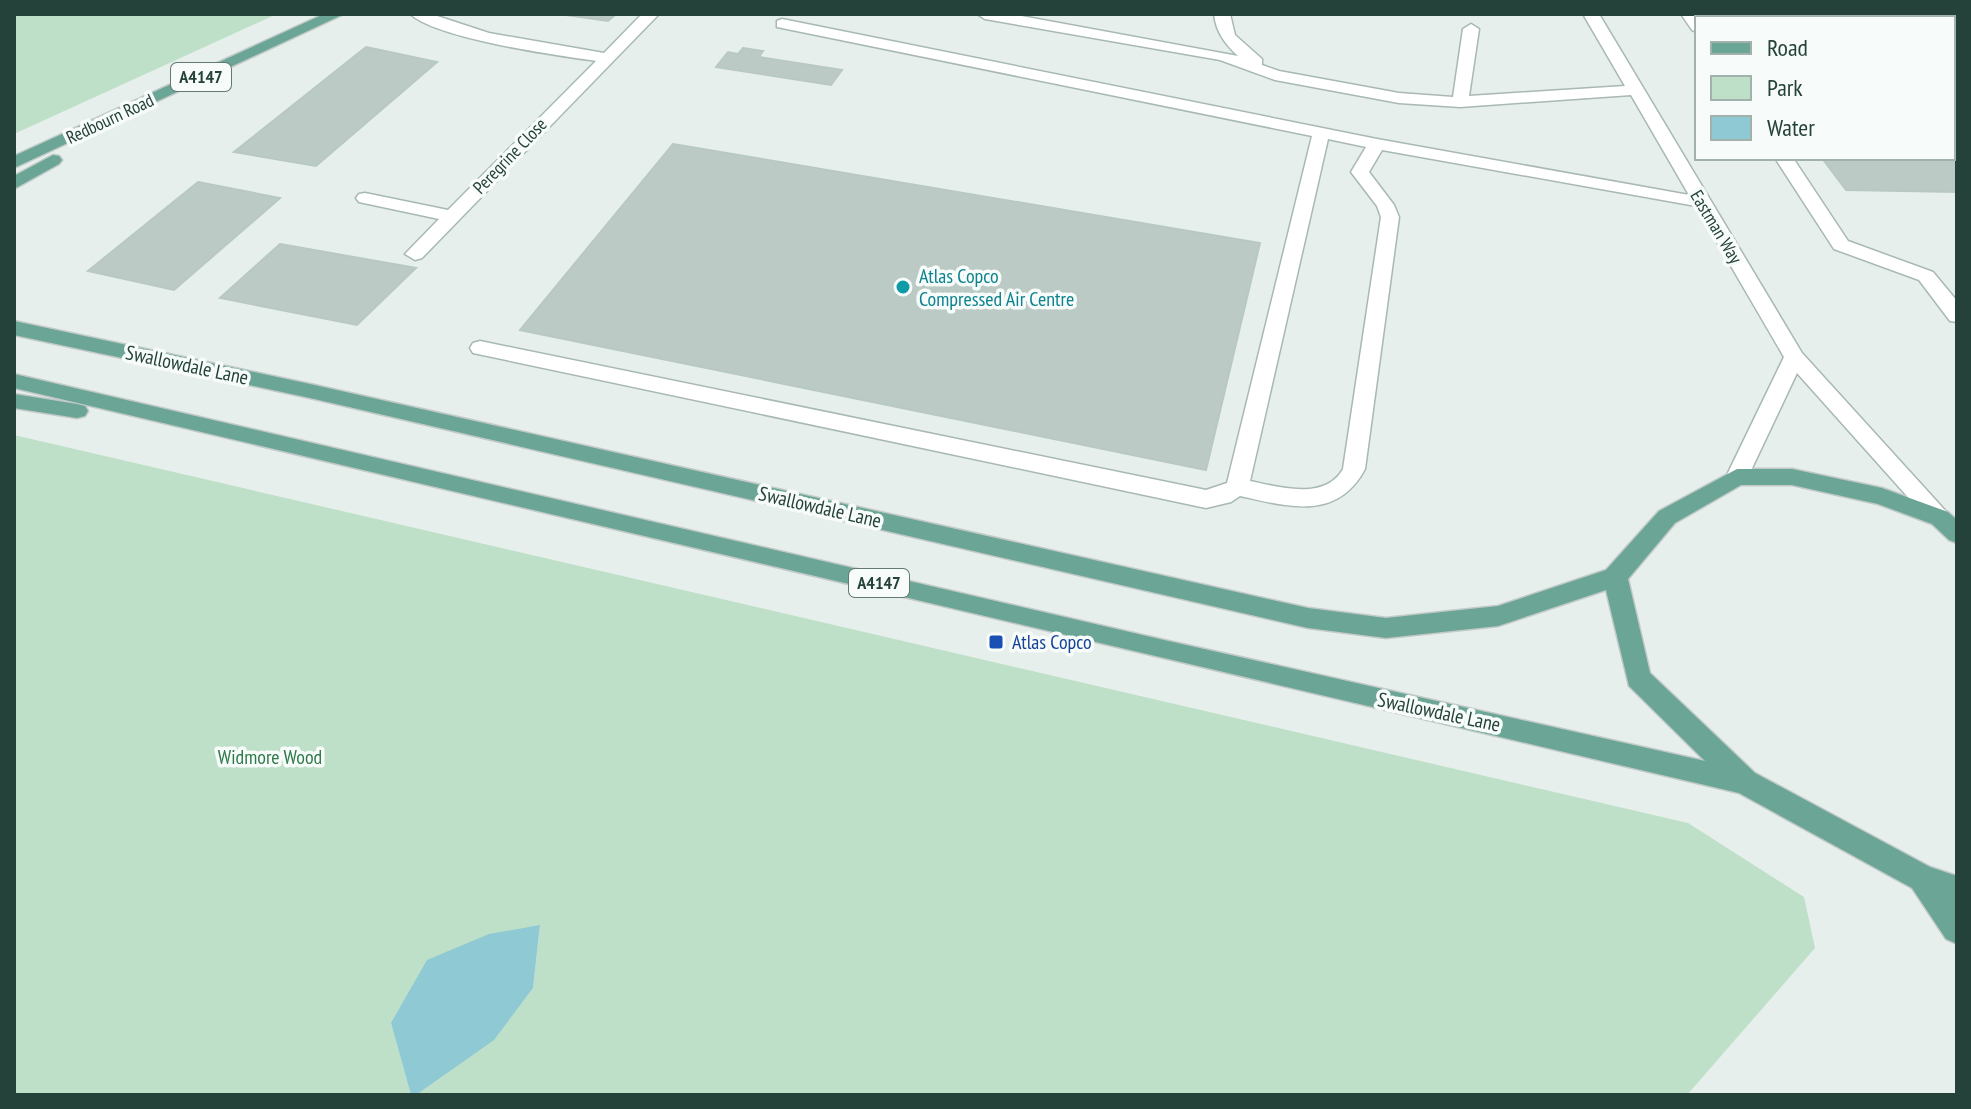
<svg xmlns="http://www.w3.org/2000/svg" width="1971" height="1109" font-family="'PT Sans Narrow',sans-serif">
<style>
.green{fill:#bfe0c8}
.water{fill:#8ec9d4}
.building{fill:#bbcac4;stroke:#b8c9c2;stroke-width:2}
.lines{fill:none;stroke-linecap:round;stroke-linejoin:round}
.minor-casing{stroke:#a8b8b2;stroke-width:3}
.major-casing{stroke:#c2cac8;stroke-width:3}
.minor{fill:#fff;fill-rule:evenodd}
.major{fill:#6aa596;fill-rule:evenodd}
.culture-dot{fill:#0f9aa8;stroke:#f7fbf9;stroke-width:3}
.transit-dot{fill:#1a4fb4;stroke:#f7fbf9;stroke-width:3}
.labels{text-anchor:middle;stroke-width:7;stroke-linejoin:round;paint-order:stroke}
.shield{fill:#f7fbf9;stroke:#637a73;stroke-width:2}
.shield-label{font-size:18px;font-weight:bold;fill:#24423a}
.far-street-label{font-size:18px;fill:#24423a;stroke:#f7fbf9}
.culture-label{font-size:20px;fill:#0d838f;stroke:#f7fbf9;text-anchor:start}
.street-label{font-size:20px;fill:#24423a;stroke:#f7fbf9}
.transit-label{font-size:20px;fill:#164399;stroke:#f7fbf9;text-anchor:start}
.park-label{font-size:20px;fill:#2d7a4b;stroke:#f7fbf9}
</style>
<rect width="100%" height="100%" fill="#e6efeb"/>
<g class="green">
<path d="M 14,14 L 277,14 L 14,134 Z"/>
<path d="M 14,435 L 1688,823 L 1804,897 L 1815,948 L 1687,1095 L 416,1095 L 493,1040 L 533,988 L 540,926 L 391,1023 L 411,1095 L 14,1095 Z"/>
</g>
<path class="water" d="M 540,925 L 533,988 L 494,1040 L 416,1095 L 411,1095 L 391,1023 L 427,960 L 489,934 Z"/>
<g class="building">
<path d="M 559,14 L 616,14 L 608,21 Z"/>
<path d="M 1713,14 L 1957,14 L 1957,192 L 1846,190 L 1822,158 L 1953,158 L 1953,18 L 1716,18 Z"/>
<path d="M 366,47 L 437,62 L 316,166 L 234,152 Z"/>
<path d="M 743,48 L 763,51 L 759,57 L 842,70 L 831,85 L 716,67 L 728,52 L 738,54 Z"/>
<path d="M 673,144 L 1260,243 L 1206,470 L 520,330 Z"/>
<path d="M 198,182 L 280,198 L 174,290 L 88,271 Z"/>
<path d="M 280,244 L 416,268 L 357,325 L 220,298 Z"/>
</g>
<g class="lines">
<defs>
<g id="minor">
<path d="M 410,14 L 431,14 L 489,33 L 604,53 L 642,14 L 659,14 L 422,258 L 415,260 L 405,254 L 439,219 L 359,202 L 356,198 L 359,194 L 365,193 L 448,210 L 596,61 C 555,55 438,39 410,14 Z"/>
<path d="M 977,14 L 1011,14 L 1238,56 C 1225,44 1216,32 1214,14 L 1230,14 L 1235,35 L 1262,59 L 1262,65 L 1279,71 L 1399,93 L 1453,97 L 1463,29 L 1471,24 L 1479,29 L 1469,96 L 1625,86 L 1583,14 L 1599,14 L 1802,353 L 1952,518 L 1948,524 L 1940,527 L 1932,524 L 1797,373 L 1745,483 L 1737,485 L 1729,483 L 1726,477 L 1784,357 L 1696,206 L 1382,150 L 1369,172 L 1394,205 L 1399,217 L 1365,469 C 1337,521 1289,507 1240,496 L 1231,502 L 1206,508 L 473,353 L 470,348 L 473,343 L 480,341 L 1206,490 L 1227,483 L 1312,136 L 777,27 L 777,21 L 782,19 L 1377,139 L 1689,195 L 1631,95 L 1460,107 L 1399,103 L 1275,80 L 1220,60 L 985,19 ZM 1328,139 L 1366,147 L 1351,172 L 1377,206 L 1381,217 L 1343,469 C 1325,501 1279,487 1250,481 Z"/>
<path d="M 1681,14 L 1697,14 L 1697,32 L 1692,30 Z"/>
<path d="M 1775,158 L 1793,158 L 1848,241 L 1933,272 L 1957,301 L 1957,322 L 1950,321 L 1919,280 L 1834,249 Z"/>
</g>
<g id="major">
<path d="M 324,14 L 344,14 L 14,168 L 14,156 Z"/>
<path d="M 53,155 L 59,156 L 62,160 L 59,164 L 14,189 L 14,176 Z"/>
<path d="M 14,321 L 310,384 L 1308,608 L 1386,618 L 1498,606 L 1606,570 L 1659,511 L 1737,469 L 1792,469 L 1882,488 L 1948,512 L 1957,520 L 1957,543 L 1949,540 L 1932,524 L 1878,504 L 1792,485 L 1741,485 L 1675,523 L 1628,579 L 1650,673 L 1755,773 L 1930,867 L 1957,876 L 1957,944 L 1946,939 L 1912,888 L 1739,793 L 14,388 L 14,374 L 1164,640 L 1705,761 L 1629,686 L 1606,590 L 1498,626 L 1386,638 L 1308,628 L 310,398 L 14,335 Z"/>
<path d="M 14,394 L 77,404 L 85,406 L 88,411 L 85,416 L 77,418 L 14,408 Z"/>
</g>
</defs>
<use href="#minor" class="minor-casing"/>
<use href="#major" class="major-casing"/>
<use href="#minor" class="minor"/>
<use href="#major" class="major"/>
</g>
<circle class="culture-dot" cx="903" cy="287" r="8"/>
<rect class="transit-dot" x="988" y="634" width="16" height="16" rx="4"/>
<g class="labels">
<g class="shield">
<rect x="171" y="63" width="60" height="28" rx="6"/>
<rect x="849" y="569" width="60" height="28" rx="6"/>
</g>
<g class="shield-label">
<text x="201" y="83">A4147</text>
<text x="879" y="589">A4147</text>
</g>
<g class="far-street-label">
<text transform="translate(110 119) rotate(-25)" y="6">Redbourn Road</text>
<text transform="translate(510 156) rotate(-46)" y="6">Peregrine Close</text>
<text transform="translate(1716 227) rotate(59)" y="6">Eastman Way</text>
</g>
<g class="culture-label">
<text x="919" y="283">Atlas Copco<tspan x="919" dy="23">Compressed Air Centre</tspan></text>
</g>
<g class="street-label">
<text transform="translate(187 365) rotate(12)" y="7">Swallowdale Lane</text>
<text transform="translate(820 507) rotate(13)" y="7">Swallowdale Lane</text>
<text transform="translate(1439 712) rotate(12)" y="7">Swallowdale Lane</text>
</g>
<g class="transit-label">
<text x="1012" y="649">Atlas Copco</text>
</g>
<g class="park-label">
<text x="270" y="764">Widmore Wood</text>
</g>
</g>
<rect width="1971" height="1109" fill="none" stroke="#24423a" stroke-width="32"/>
<rect x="1695" y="16" width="260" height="144" fill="#f7fbf9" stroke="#a3b1ad" stroke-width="2"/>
<rect x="1711" y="42" width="40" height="12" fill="#6aa596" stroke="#a3b1ad" stroke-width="2"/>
<text x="1767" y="56" font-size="24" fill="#24423a">Road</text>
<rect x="1711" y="76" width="40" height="24" fill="#bfe0c8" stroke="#a3b1ad" stroke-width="2"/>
<text x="1767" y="96" font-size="24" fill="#24423a">Park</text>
<rect x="1711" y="116" width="40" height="24" fill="#8ec9d4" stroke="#a3b1ad" stroke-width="2"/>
<text x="1767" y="136" font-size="24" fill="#24423a">Water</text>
</svg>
